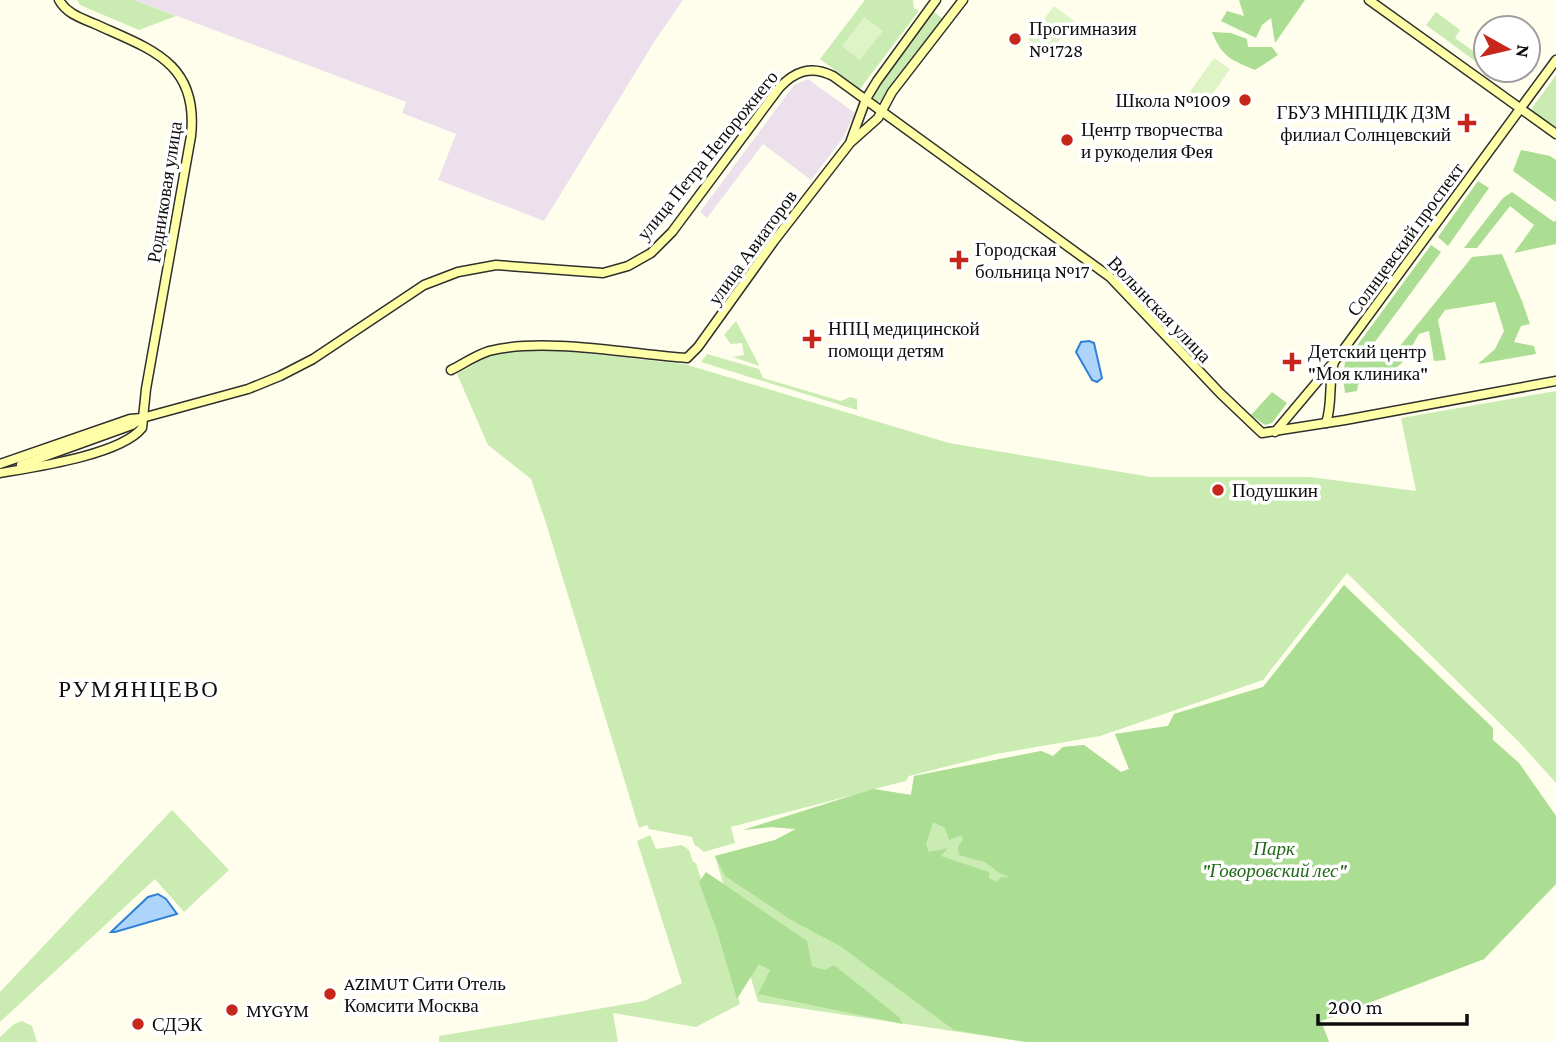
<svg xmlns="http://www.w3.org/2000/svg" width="1556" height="1042" font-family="'Crimson Pro',serif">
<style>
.industrial{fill:#ece0ec}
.green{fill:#caecb3}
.forest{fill:#abde92;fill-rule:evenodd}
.pitch{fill:#def3c6}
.water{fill:#add5fb;stroke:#2f80d7;stroke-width:2}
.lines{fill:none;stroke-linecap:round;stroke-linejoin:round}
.secondary-casing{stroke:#2f2f2f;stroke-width:11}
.secondary{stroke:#ffffa8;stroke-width:8}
.poi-dot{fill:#c7271b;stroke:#fff;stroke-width:2.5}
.labels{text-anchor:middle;stroke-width:7;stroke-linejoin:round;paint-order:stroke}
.poi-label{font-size:19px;fill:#0d0d0d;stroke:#fff;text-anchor:start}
.street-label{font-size:19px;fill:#0d0d0d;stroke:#fff}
.park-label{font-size:19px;font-style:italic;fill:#206919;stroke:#fff}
.quarter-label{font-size:23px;letter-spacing:2px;fill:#0d0d0d;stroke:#fff}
</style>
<rect width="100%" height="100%" fill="#fffeed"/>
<g class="industrial">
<path d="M 134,0 L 683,0 L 656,39 L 544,221 L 438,180 L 456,134 L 402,113 L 406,102 Z"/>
<path d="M 808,79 L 855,113 L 843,138 L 811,180 L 763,144 L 707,218 L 700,212 L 794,85 Z"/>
</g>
<g class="green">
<path d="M 77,0 L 134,0 L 176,16 L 139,30 L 80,5 Z"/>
<path d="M 865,0 L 913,0 L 914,9 L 918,9 L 918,12 L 860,89 L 820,59 Z"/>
<path d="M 933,11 L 944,20 L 884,101 L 875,102 L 873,93 Z"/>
<path d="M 1436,12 L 1460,30 L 1455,38 L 1483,58 L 1479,64 L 1426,25 Z"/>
<path d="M 1556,75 L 1556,128 L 1533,112 L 1532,108 Z"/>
<path d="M 736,321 L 759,365 L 759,366 L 733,357 L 744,355 L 742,343 L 731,344 L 724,335 Z"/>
<path d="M 502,348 L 555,350 L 684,364 L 949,443 L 1151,477 L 1310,477 L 1416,491 L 1401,418 L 1556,391 L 1556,783 L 1519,742 L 1347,573 L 1263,680 L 1100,736 L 996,754 L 909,776 L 906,781 L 874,789 L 911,795 L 914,776 L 1041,751 L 1053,756 L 1063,747 L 1084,745 L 1121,772 L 1129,769 L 1115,734 L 1168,726 L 1174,714 L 1263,687 L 1344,585 L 1493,728 L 1493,740 L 1519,763 L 1556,816 L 1556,884 L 1484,959 L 1321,1021 L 1329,1042 L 1026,1042 L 758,1002 L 715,856 L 775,840 L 796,829 L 771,827 L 743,830 L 853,795 L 731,827 L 735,843 L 704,852 L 694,844 L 692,837 L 649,829 L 647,825 L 639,828 L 546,523 L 531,479 L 488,445 L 457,374 Z"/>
<path d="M 707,354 L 759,369 L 763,378 L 841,401 L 850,397 L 857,399 L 857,410 L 701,362 Z"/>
<path d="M 172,810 L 229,870 L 184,912 L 155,879 L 0,1022 L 0,992 Z"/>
<path d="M 650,835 L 656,849 L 682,845 L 689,850 L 693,862 L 696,863 L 740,1004 L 696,1027 L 613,1013 L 618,1042 L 439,1042 L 439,1036 L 644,1001 L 682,983 L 637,841 Z"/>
<path d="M 22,1021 L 32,1026 L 37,1042 L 0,1042 L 0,1037 L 14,1024 Z"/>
</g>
<g class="forest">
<path d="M 1239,0 L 1305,0 L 1275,43 L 1271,18 L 1262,25 L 1256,38 L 1221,21 L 1227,11 L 1244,16 Z"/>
<path d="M 1212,32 L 1231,33 L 1247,39 L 1248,47 L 1272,47 L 1278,55 L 1255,70 C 1231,60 1222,57 1212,32 Z"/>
<path d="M 1521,150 L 1550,156 L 1556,160 L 1556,202 L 1513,171 Z"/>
<path d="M 1478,181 L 1489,188 L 1448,246 L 1438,237 Z"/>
<path d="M 1512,192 L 1554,222 L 1556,220 L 1556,244 L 1514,253 L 1534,225 L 1510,206 L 1477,248 L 1464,248 L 1503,198 Z"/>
<path d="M 1431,245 L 1441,252 L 1369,350 L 1376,360 L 1387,362 L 1472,257 L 1502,254 L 1522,301 L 1530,324 L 1521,326 L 1514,342 L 1534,346 L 1536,354 L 1478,364 L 1495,349 L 1504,331 L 1495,302 L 1445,310 L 1438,320 L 1446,360 L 1434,361 L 1429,331 L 1419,334 L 1402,363 L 1385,376 L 1376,372 L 1366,377 L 1358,385 L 1357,391 L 1345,393 L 1343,378 L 1345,362 Z"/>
<path d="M 1272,392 L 1287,403 L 1272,423 L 1265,425 L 1251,415 Z"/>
<path d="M 1344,585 L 1493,728 L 1493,740 L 1519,763 L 1556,816 L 1556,884 L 1484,959 L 1321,1021 L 1329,1042 L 1026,1042 L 954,1030 L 840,946 L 791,920 L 725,876 L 715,856 L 775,840 L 796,829 L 771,827 L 743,830 L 873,789 L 911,795 L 914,776 L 1041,751 L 1053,756 L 1063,747 L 1084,745 L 1121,772 L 1129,769 L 1115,734 L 1168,726 L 1174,714 L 1263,687 ZM 933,822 L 945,828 L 949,840 L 961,835 L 963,839 L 958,847 L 959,855 L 985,862 L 998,872 L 1010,878 L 1001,877 L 996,882 L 989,878 L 989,872 L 941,856 L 948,848 L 929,852 L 926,845 Z"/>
<path d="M 706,872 L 807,941 L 812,966 L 825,970 L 834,965 L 899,1017 L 903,1024 L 758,994 L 770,970 L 759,964 L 737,999 L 717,931 L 699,882 Z"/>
</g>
<g class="pitch">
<path d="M 1054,6 L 1074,21 L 1048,55 L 1028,39 Z"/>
<path d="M 864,17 L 883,31 L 860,60 L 842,46 Z"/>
<path d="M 1214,58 L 1230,69 L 1205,105 L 1189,93 Z"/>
</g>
<g class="water">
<path d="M 1089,341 L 1094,343 L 1102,378 L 1097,382 L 1092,380 L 1076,352 L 1081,342 Z"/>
<path d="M 158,894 L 166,899 L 177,914 L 115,932 L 111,932 L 148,897 Z"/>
</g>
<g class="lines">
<defs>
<g id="secondary">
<path d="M 1369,0 L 1556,134"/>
<path d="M 851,140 L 866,99 L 877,81 L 936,0"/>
<path d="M 451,370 C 463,364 476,355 489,351 C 543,337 631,354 687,358 L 698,347 L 774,241 L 850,143 L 878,118 L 892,92 L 963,0"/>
<path d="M 1326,423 C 1333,403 1328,382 1334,362"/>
<path d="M 1275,432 L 1338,357 L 1556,60"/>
<path d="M 0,464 L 130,419 L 142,418 L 248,389 L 280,376 L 313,359 L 424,285 L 458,272 L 496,265 L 603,273 L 628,266 L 651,253 L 672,232 L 779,88 C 795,71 811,65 833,76 L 1110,277 L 1220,393 L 1262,433 L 1345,420 L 1556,381"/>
<path d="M 21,465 L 132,425 L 142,418"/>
<path d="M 0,473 C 35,467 120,455 142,428 L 146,389 L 191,136 C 199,62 150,49 95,24 C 81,18 67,14 59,0"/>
</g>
</defs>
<use href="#secondary" class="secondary-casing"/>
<use href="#secondary" class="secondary"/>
</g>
<g class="poi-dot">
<circle cx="1015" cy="39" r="7"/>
<circle cx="1245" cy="100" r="7"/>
<path d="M1463.5 112.5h7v7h7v7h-7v7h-7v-7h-7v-7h7z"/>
<circle cx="1067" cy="140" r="7"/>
<path d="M955.5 249.5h7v7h7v7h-7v7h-7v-7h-7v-7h7z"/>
<path d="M808.5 328.5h7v7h7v7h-7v7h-7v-7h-7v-7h7z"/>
<path d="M1288.5 351.5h7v7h7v7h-7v7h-7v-7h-7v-7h7z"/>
<circle cx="1218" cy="490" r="7"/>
<circle cx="330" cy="994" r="7"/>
<circle cx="232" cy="1010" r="7"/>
<circle cx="138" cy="1024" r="7"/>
</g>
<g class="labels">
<g class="poi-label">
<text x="1029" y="35">Прогимназия<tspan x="1029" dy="22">№1728</tspan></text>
<text x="1231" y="107" text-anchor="end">Школа №1009</text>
<text x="1451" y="119" text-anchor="end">ГБУЗ МНПЦДК ДЗМ<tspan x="1451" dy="22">филиал Солнцевский</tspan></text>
<text x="1081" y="136">Центр творчества<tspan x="1081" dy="22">и рукоделия Фея</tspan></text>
<text x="975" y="256">Городская<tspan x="975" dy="22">больница №17</tspan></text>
<text x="828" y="335">НПЦ медицинской<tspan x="828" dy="22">помощи детям</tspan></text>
<text x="1308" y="358">Детский центр<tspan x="1308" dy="22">"Моя клиника"</tspan></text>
<text x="1232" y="497">Подушкин</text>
<text x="344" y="990">AZIMUT Сити Отель<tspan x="344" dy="22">Комсити Москва</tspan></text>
<text x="246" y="1017">MYGYM</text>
<text x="152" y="1031">СДЭК</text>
</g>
<g class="street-label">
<text transform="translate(707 155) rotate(-51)" y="7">улица Петра Непорожнего</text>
<text transform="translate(164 192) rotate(-81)" y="7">Родниковая улица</text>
<text transform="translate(1405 239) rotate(-54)" y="7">Солнцевский проспект</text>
<text transform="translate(752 247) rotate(-54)" y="7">улица Авиаторов</text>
<text transform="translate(1160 309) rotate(46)" y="7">Волынская улица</text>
</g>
<g class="park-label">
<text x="1274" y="855">Парк<tspan x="1274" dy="22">"Говоровский лес"</tspan></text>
</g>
<g class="quarter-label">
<text x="139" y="697">РУМЯНЦЕВО</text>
</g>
</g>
<g transform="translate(1507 49) rotate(98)"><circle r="33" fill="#ffffff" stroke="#9e9e9e" stroke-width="2"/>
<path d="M0-5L12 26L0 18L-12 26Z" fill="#c7271b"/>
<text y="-10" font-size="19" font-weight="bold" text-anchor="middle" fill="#0d0d0d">N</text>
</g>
<path d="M1318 1014v10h149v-10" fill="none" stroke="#0d0d0d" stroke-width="3.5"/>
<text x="1328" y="1014" font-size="21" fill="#0d0d0d" stroke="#ffffff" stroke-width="5" paint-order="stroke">200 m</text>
</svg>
